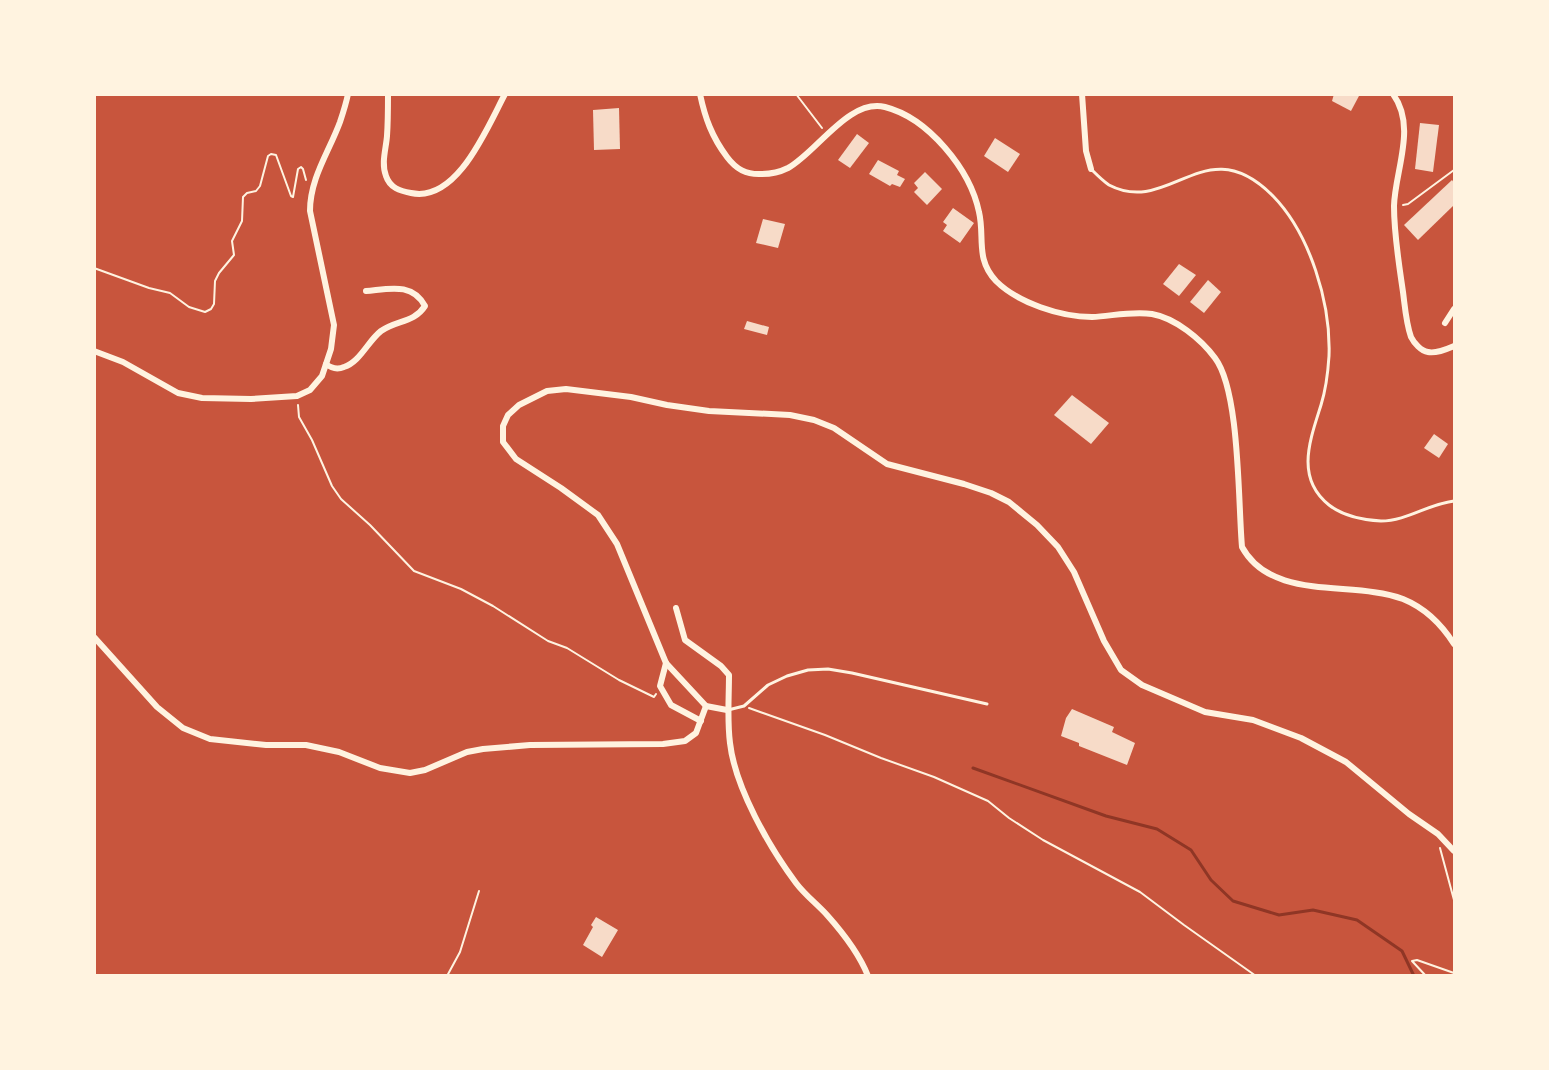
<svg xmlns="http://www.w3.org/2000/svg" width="1549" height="1070" font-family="Quicksand,sans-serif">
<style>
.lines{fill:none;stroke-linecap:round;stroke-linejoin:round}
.stream{stroke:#8f3625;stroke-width:3}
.building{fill:#f7dbc8}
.path{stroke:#fff3e0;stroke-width:2}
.service{stroke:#fff3e0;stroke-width:3}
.minor{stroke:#fff3e0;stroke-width:6}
</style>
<rect width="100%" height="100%" fill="#c8553d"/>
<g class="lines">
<path class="stream" d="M 973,768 L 1106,816 L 1157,829 L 1191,850 L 1211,880 L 1233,901 L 1279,915 L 1313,910 L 1357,920 L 1402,951 L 1414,976"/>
</g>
<g class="building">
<path d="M 1334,94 L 1360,94 L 1351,111 L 1332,101 Z"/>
<path d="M 619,108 L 620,149 L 594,150 L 593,110 Z"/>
<path d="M 1420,123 L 1439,125 L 1433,172 L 1415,169 Z"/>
<path d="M 857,134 L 869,143 L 850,168 L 838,160 Z"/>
<path d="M 995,138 L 1020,154 L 1008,172 L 984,156 Z"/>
<path d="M 878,160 L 899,171 L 897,175 L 905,179 L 900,187 L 892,184 L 890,186 L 869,174 Z"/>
<path d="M 925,172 L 942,189 L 927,205 L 914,192 L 918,188 L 914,183 Z"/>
<path d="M 1452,180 L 1454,183 L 1454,205 L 1418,240 L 1404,225 Z"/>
<path d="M 953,208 L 974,223 L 960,243 L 943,231 L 947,225 L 943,222 Z"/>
<path d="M 763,219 L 785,224 L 778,248 L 756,243 Z"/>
<path d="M 1179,264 L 1196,275 L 1179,296 L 1163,284 Z"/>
<path d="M 1208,280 L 1221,292 L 1204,313 L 1190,302 Z"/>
<path d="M 747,321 L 769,327 L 767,335 L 744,329 Z"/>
<path d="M 1072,395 L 1109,423 L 1091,444 L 1054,415 Z"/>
<path d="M 1434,434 L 1448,444 L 1439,458 L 1424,448 Z"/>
<path d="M 1072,709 L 1114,727 L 1112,732 L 1135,743 L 1127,765 L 1079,746 L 1079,743 L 1061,736 L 1066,718 Z"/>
<path d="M 596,917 L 618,930 L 602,957 L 583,945 L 593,927 L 591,925 Z"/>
</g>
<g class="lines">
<g class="path">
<path d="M 796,94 L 822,128"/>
<path d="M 1403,205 L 1408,204 L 1454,170"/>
<path d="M 94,268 L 149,288 L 170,293 L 189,307 L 205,312 L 211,309 L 214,304 L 215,281 L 219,273 L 234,255 L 232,241 L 242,221 L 243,197 L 247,193 L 256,191 L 260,186 L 268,156 L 271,154 L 276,155 L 291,196 L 293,197 L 298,169 L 301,167 L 303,169 L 306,180"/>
<path d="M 298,405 L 299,417 L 312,440 L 332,486 L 341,499 L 370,525 L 414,571 L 461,589 L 493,606 L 548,641 L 567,648 L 619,680 L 654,697 L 656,694"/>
<path d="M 749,708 L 825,735 L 881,758 L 934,777 L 988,801 L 1009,818 L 1043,840 L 1140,892 L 1184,925 L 1256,976"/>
<path d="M 1440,848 L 1454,900"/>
<path d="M 447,976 L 460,952 L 479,891"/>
<path d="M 1426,976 L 1412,961 L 1417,960 L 1454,973"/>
</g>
<g class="service">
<path d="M 1092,170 C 1097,175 1103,181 1109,185 C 1170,217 1205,127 1273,196 C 1310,234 1331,303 1329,356 C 1328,372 1326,389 1321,405 C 1310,440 1295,478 1329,505 C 1343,516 1363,520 1381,521 C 1407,521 1428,504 1454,501"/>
<path d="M 728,710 L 744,706 L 768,685 L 787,676 L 808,670 L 828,669 L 852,673 L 987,704"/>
</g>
<g class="minor">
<path d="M 388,94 C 388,108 388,122 387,136 C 386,149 381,163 386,176 C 390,188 400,191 411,193 C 457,203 487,128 505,94"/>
<path d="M 700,94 C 705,118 712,137 727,157 C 736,169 746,175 762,174 C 771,174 780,172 788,168 C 817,152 849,98 885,107 C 928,118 970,169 979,212 C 985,237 975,259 996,281 C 1018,303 1061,317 1092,317 C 1112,316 1132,311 1152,314 C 1175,318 1201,339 1215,358 C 1240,391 1238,502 1242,547 C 1272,602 1353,580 1403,599 C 1425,608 1442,625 1454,644"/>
<path d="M 1082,94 L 1086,151 L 1091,169"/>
<path d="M 1393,94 C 1417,127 1395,170 1394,206 C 1394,235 1399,264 1403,292 C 1405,307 1406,323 1411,337 C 1414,343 1421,351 1428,352 C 1436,354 1447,349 1454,346"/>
<path d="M 1445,323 L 1454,309"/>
<path d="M 94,351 L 123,362 L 178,393 L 202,398 L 251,399 L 297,396 L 310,390 L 322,376 L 331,349 L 334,325 L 310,211 C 310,178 329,152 340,122 C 343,113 346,104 348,94"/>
<path d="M 326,364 C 331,368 337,370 344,367 C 360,362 368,341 381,331 C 396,320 414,323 425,306 C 412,282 389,289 366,291"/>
<path d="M 676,608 L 685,640 L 721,666 L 729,675 C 729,698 727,720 730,743 C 735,787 769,847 796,883 C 805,895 817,904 827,915 C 844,934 859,953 868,976"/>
<path d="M 94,637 L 157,707 L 183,728 L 210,739 L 266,745 L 306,745 L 339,752 L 380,768 L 410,773 L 425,770 L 467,752 L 483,749 L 530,745 L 663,744 L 685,741 L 696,733 L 706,706"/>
<path d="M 666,663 L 660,686 L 671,705 L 701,721"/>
<path d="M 727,710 L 706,706 L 666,663 L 617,544 L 598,515 L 561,488 L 516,459 L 503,442 L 503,426 L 508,415 L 519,405 L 547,391 L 566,389 L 631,397 L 667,405 L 709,411 L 790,415 L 814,420 L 834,428 L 887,464 L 964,484 L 991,493 L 1009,502 L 1037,525 L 1058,547 L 1074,572 L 1104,641 L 1121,670 L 1142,685 L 1205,712 L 1253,720 L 1301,738 L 1346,762 L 1409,814 L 1438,834 L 1454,851"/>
</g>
</g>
<rect width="1549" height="1070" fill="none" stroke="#fff3e0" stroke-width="192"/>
</svg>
